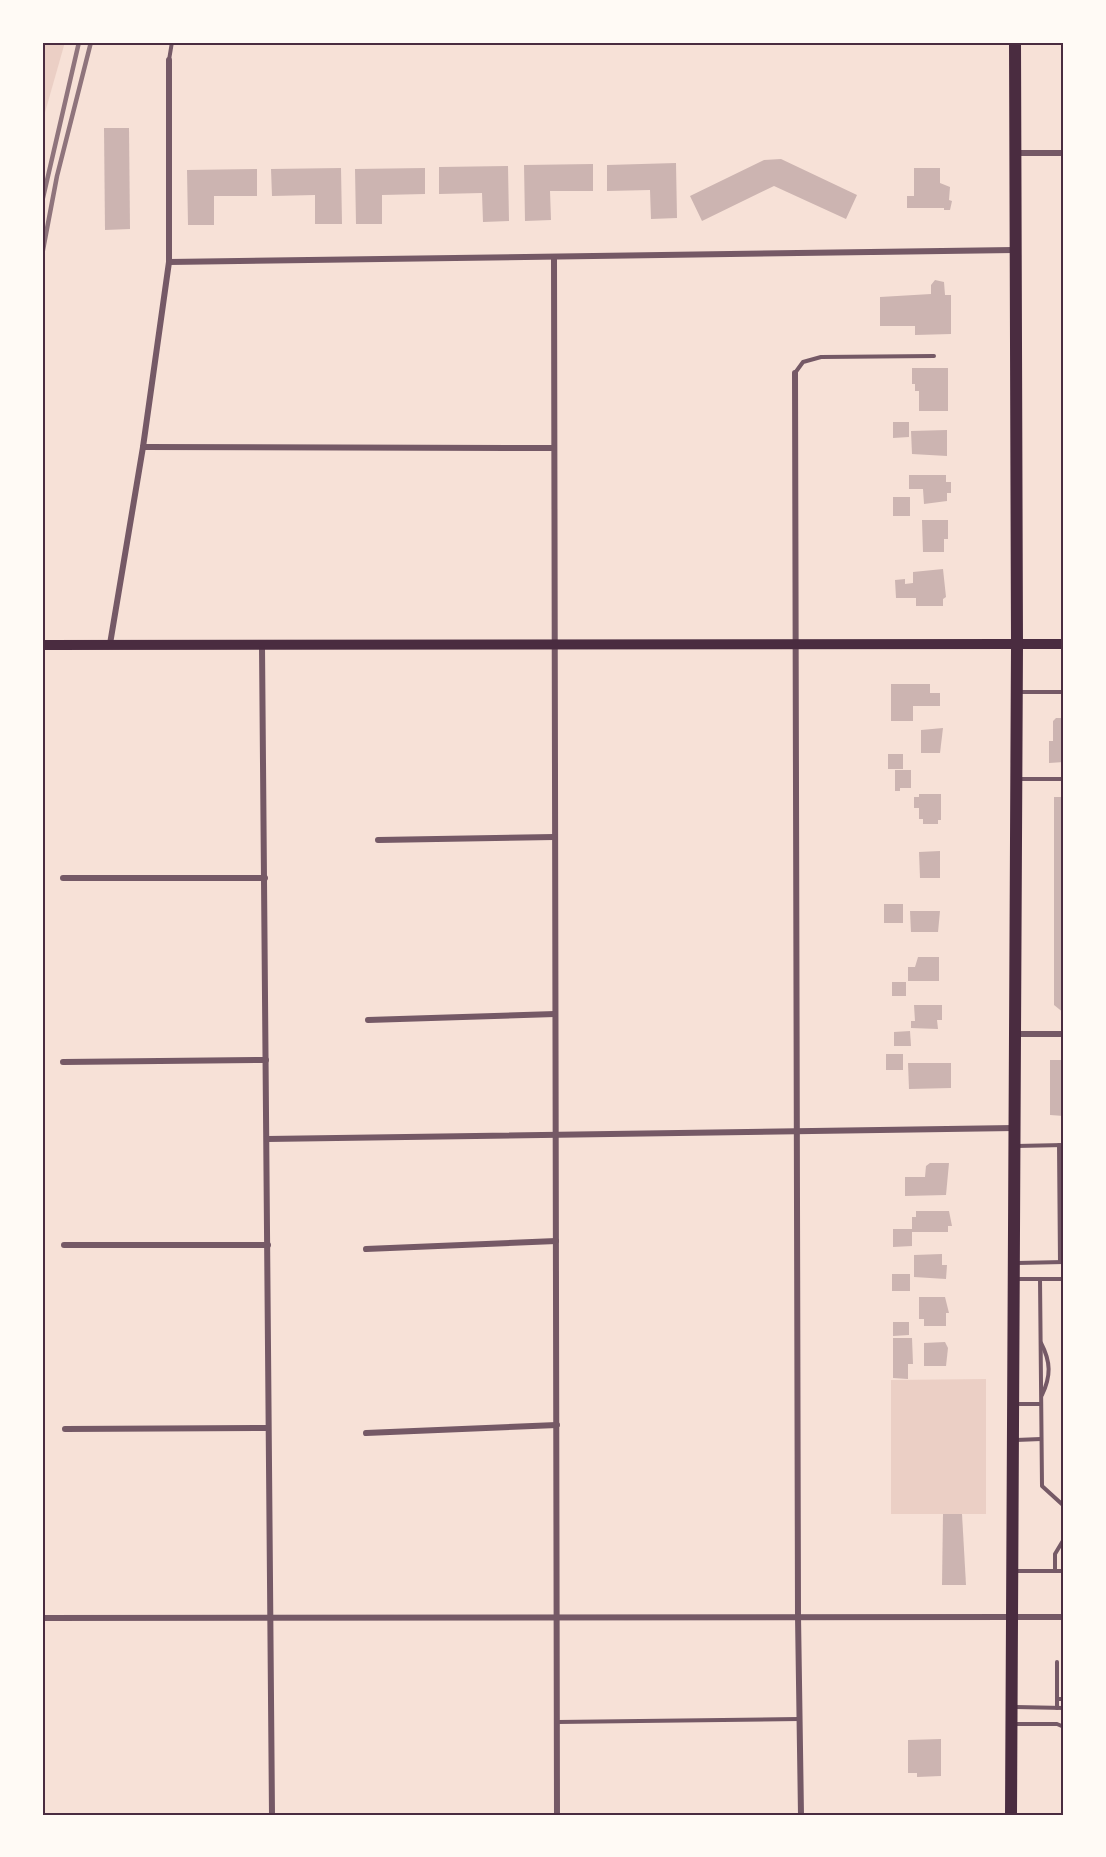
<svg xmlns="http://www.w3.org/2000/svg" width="1106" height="1857" font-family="Helvetica,sans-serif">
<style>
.green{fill:#ebcfc5}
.building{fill:#ccb4b1}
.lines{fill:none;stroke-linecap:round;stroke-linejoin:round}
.service{stroke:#755966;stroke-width:4}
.minor{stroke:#755966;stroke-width:6}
.secondary{stroke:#4a2c40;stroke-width:10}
.primary{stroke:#4a2c40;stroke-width:12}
.rail{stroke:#8f747c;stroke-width:4.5}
.neatline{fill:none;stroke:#4a2c40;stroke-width:2}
</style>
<rect width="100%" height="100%" fill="#f7e1d7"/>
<g class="green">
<path d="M 42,42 L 65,42 L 42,123 Z"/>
<path d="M 986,1379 L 986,1514 L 891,1514 L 891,1380 Z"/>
</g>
<g class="building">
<path d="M 104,128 L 129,128 L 130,229 L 105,230 Z"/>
<path d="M 781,159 L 857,195 L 846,219 L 774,186 L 702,221 L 690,196 L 764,160 Z"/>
<path d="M 676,163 L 677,218 L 651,219 L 650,190 L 607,191 L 607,165 Z"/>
<path d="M 593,164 L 593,191 L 550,191 L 551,220 L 525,221 L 524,165 Z"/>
<path d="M 508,166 L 509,221 L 483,222 L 482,193 L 439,194 L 439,167 Z"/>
<path d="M 341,168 L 342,224 L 315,224 L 315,195 L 272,196 L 271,169 Z"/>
<path d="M 425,168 L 425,194 L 382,195 L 382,224 L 356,224 L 355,169 Z"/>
<path d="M 914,168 L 940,168 L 940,183 L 950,187 L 949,200 L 952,201 L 950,210 L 944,210 L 944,208 L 907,208 L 907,196 L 914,196 Z"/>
<path d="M 257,169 L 257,196 L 214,196 L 214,225 L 188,225 L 187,170 Z"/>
<path d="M 935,280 L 944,282 L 945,295 L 951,295 L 951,334 L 915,335 L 915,326 L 880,326 L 880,297 L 931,294 L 931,285 Z"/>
<path d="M 912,368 L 948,368 L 948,411 L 919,411 L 919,391 L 915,391 L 915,384 L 912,384 Z"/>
<path d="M 893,422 L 909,422 L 909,437 L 893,438 Z"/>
<path d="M 947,430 L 947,456 L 912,454 L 911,431 Z"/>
<path d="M 909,475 L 946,475 L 946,482 L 951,482 L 951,493 L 947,493 L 947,501 L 924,504 L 923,489 L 909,489 Z"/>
<rect x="893" y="497" width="17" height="19"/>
<path d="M 922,520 L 948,520 L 948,539 L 944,539 L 944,552 L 923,552 Z"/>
<path d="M 943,569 L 946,597 L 943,599 L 943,606 L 916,606 L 916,598 L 896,598 L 895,580 L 905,579 L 905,584 L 913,583 L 913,572 Z"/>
<path d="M 891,684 L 930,684 L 930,693 L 940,693 L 940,706 L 913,706 L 913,721 L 891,721 Z"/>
<path d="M 1056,718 L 1064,718 L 1064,762 L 1049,763 L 1049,741 L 1053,741 L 1053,721 Z"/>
<path d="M 943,728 L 940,753 L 921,753 L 921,730 Z"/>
<rect x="888" y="754" width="15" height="15"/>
<path d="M 895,770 L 911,770 L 911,788 L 900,788 L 900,791 L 895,791 Z"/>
<path d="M 919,794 L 941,794 L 941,820 L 938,820 L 938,824 L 923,824 L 923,819 L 919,819 L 919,808 L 914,808 L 914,797 L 919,797 Z"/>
<path d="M 1054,797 L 1064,797 L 1064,1013 L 1054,1005 Z"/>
<path d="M 940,851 L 940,878 L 920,878 L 919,852 Z"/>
<rect x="884" y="904" width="19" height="19"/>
<path d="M 910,911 L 940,911 L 938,932 L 911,932 Z"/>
<path d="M 918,957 L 939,957 L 939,981 L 908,981 L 908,967 L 915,967 Z"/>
<rect x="892" y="982" width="14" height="14"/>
<path d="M 914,1005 L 942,1005 L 942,1020 L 937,1020 L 938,1029 L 911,1028 L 911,1021 L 915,1021 Z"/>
<path d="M 910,1031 L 911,1046 L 894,1046 L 894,1032 Z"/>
<rect x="886" y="1054" width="17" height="16"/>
<path d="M 1050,1060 L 1064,1060 L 1064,1116 L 1050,1115 Z"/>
<path d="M 908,1063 L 951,1063 L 951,1088 L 909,1089 Z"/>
<path d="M 930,1163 L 949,1163 L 946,1195 L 905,1196 L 905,1177 L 925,1177 L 926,1166 Z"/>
<path d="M 916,1211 L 949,1211 L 952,1226 L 948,1226 L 948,1232 L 912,1232 L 912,1246 L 893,1247 L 893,1229 L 912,1229 L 912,1217 L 916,1217 Z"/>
<path d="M 942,1254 L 942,1265 L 947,1265 L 946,1279 L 914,1277 L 914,1255 Z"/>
<rect x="892" y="1274" width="18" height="17"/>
<path d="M 919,1297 L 945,1297 L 949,1313 L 946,1313 L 946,1326 L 924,1326 L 924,1319 L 919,1319 Z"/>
<path d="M 893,1322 L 909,1322 L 909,1335 L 893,1336 Z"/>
<path d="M 893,1338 L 912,1338 L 913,1364 L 908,1364 L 908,1379 L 893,1378 Z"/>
<path d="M 945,1342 L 948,1348 L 946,1366 L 924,1366 L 924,1343 Z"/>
<path d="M 943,1514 L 962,1514 L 966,1585 L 942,1585 Z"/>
<path d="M 941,1739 L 941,1776 L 917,1777 L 917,1773 L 908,1773 L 908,1740 Z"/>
</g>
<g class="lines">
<g class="service">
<path d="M 169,60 L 172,42"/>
<path d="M 795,373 L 803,362 L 821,357 L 934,356"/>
<path d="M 1020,692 L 1064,692"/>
<path d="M 1020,779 L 1064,779"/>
<path d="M 1059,1145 L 1060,1262"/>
<path d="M 1015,1146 L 1064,1145"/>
<path d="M 1017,1263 L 1064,1262"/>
<path d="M 1017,1279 L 1064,1279"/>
<path d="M 1040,1279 L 1042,1486 L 1064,1506"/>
<path d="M 1041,1343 C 1051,1362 1051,1376 1042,1395"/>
<path d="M 1015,1404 L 1041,1404"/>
<path d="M 1015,1440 L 1041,1439"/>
<path d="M 1064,1539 L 1055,1554 L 1055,1571 L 1064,1571"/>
<path d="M 1014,1571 L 1055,1571"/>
<path d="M 1057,1699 L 1064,1699"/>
<path d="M 1014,1707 L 1064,1708"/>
<path d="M 1057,1708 L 1057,1662"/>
<path d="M 557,1722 L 799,1719"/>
<path d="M 1015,1724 L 1057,1724 L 1064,1727"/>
<path d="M 1064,1783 L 1064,1726"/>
</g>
<g class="minor">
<path d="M 1015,153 L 1064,153"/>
<path d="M 554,259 L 557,1815"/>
<path d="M 169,262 L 1014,250"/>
<path d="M 795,373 L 798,1616 L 801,1815"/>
<path d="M 143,447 L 554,448"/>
<path d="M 110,644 L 143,447 L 169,262 L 169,60"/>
<path d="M 262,646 L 272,1815"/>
<path d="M 378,840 L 554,837"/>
<path d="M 63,878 L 265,878"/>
<path d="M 368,1020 L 555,1014"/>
<path d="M 1016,1034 L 1064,1034"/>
<path d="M 63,1062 L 266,1060"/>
<path d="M 267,1139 L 1014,1128"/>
<path d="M 64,1245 L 268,1245"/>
<path d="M 366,1249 L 556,1241"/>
<path d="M 65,1429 L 267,1428"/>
<path d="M 366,1433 L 557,1425"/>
<path d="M 42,1618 L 1064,1617"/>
</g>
<path class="secondary" d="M 42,645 L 1064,644"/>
<path class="primary" d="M 1011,1815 L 1017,645 L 1015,42"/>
<g class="rail">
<path d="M 42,202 L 79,42"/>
<path d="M 42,255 L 57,176 L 91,42"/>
</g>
</g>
<rect width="1106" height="1857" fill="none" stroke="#fffaf5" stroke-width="87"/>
<rect x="44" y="44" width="1018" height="1770" class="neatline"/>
</svg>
